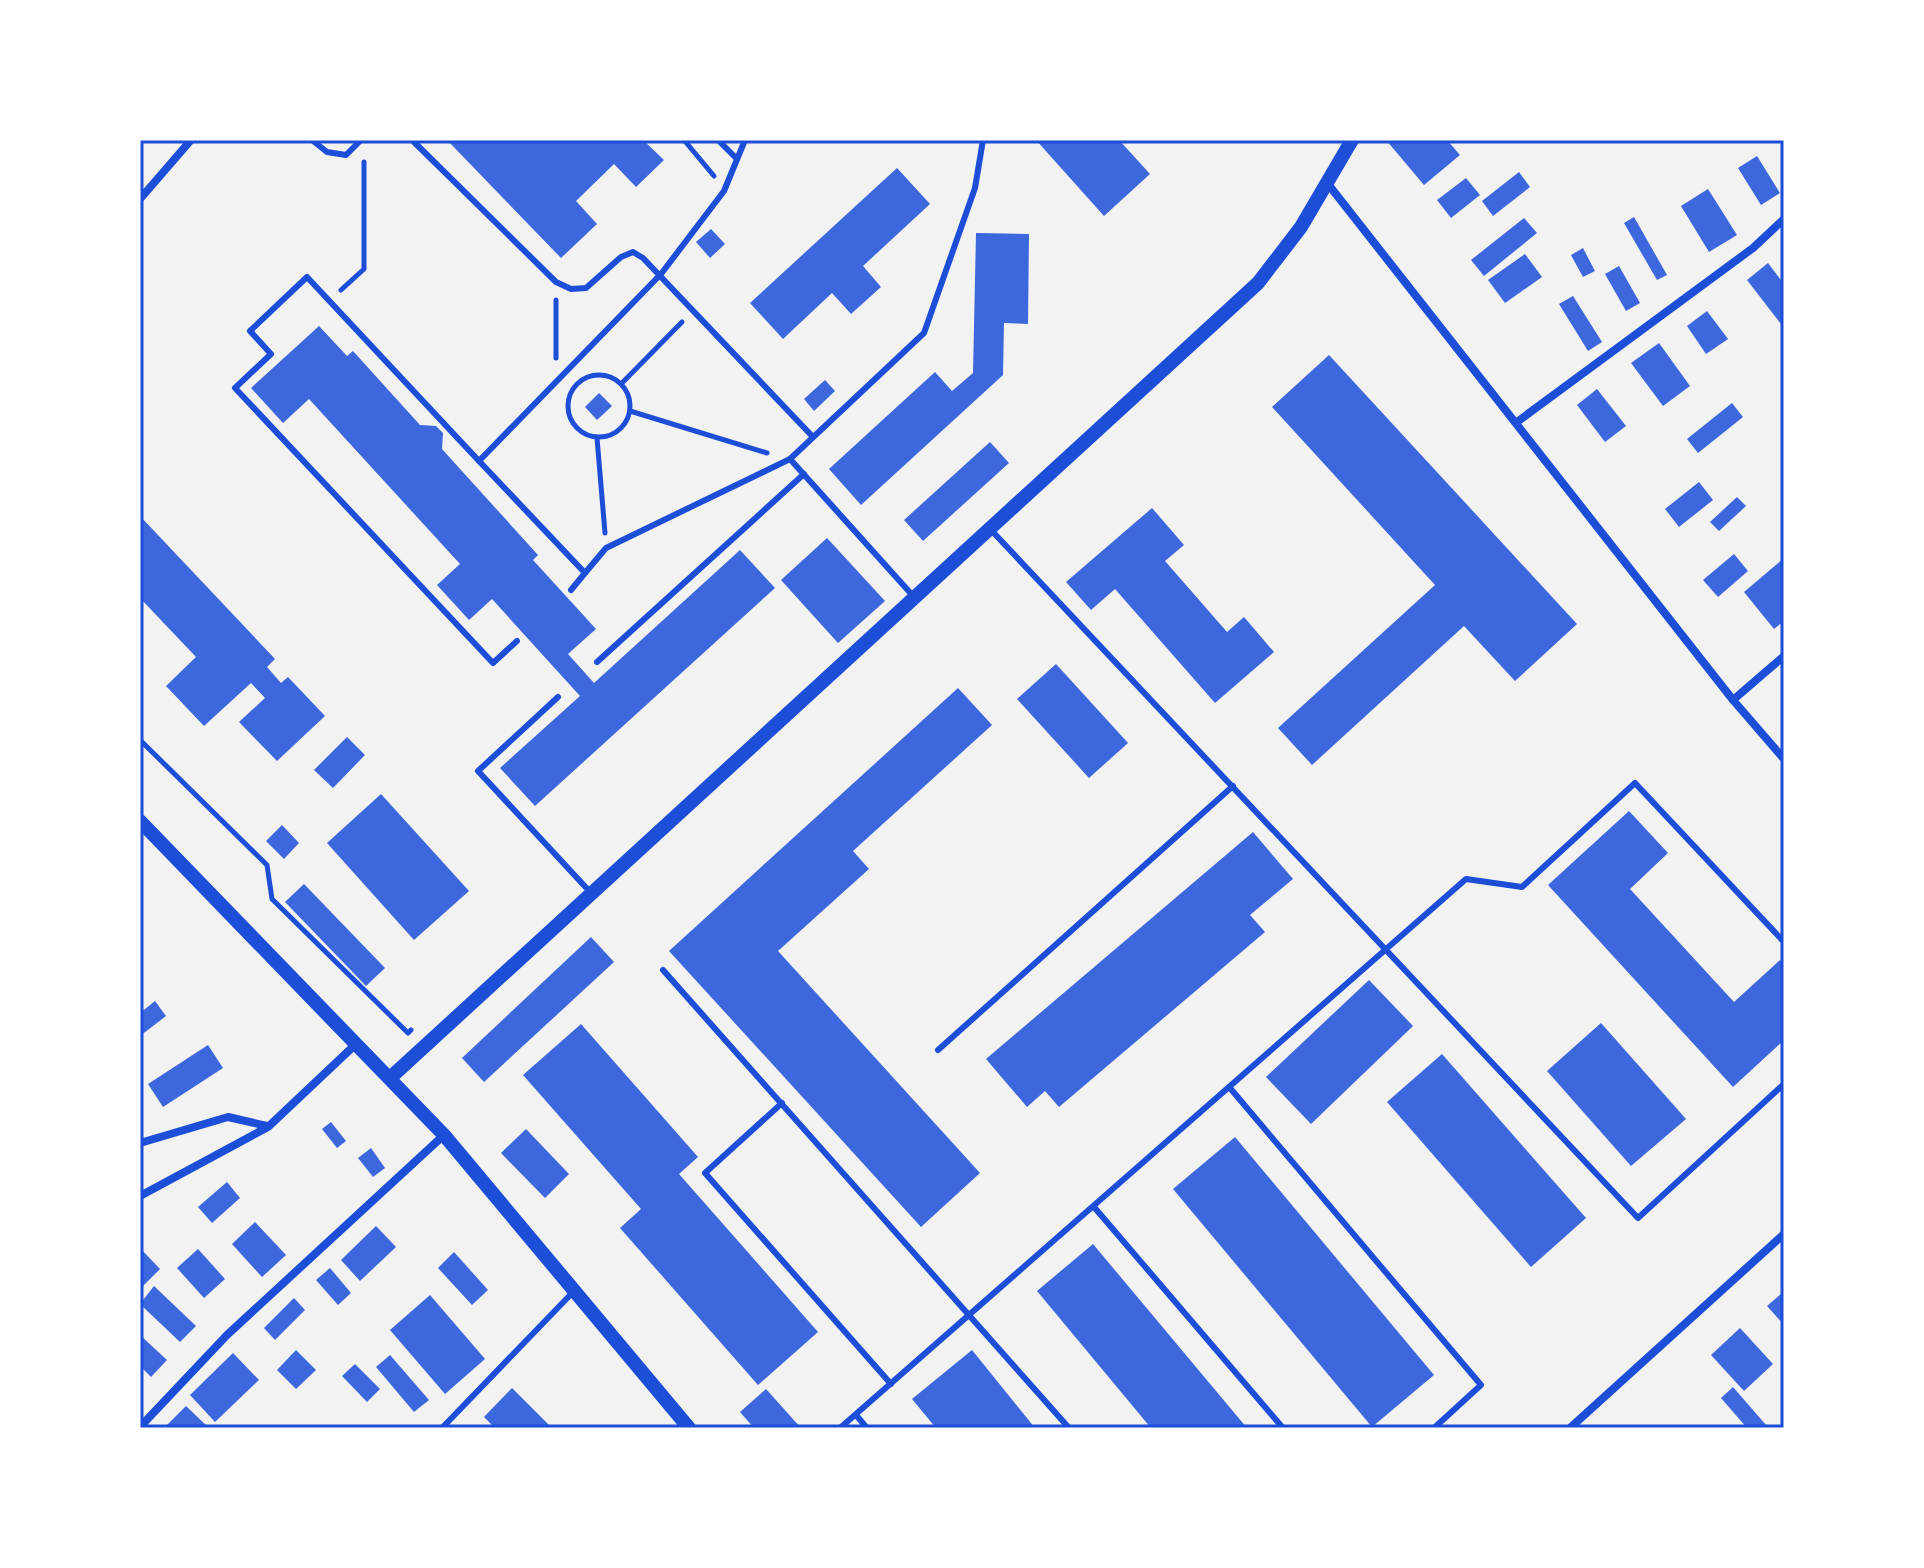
<svg xmlns="http://www.w3.org/2000/svg" width="1924" height="1568" font-family="'PT Sans',sans-serif">
<style>
.building{fill:#3d67dc}
.lines{fill:none;stroke-linecap:round;stroke-linejoin:round}
.path{stroke:#1d4ed8;stroke-width:5}
.service{stroke:#1d4ed8;stroke-width:6}
.minor{stroke:#1d4ed8;stroke-width:8}
.tertiary{stroke:#1d4ed8;stroke-width:14}
.neatline{fill:none;stroke:#1d4ed8;stroke-width:3}
</style>
<rect width="100%" height="100%" fill="#f2f2f2"/>
<g class="building">
<path d="M 447,140 L 643,140 L 664,160 L 636,187 L 614,164 L 576,201 L 597,224 L 561,258 Z"/>
<path d="M 1036,140 L 1119,140 L 1150,174 L 1104,216 Z"/>
<path d="M 1386,140 L 1447,140 L 1460,155 L 1424,185 Z"/>
<path d="M 1757,156 L 1780,193 L 1761,205 L 1738,168 Z"/>
<path d="M 897,168 L 930,204 L 863,266 L 881,287 L 851,314 L 832,293 L 783,339 L 750,303 Z"/>
<path d="M 1519,172 L 1530,187 L 1493,216 L 1482,201 Z"/>
<path d="M 1466,178 L 1480,195 L 1451,218 L 1437,200 Z"/>
<path d="M 1708,189 L 1737,235 L 1709,252 L 1681,206 Z"/>
<path d="M 1634,217 L 1667,275 L 1657,280 L 1624,223 Z"/>
<path d="M 1524,218 L 1537,233 L 1484,276 L 1471,260 Z"/>
<path d="M 711,229 L 725,244 L 710,258 L 696,242 Z"/>
<path d="M 976,233 L 1029,234 L 1028,324 L 1004,323 L 1003,375 L 861,505 L 829,469 L 935,372 L 952,391 L 973,373 Z"/>
<path d="M 1583,248 L 1595,271 L 1583,277 L 1571,255 Z"/>
<path d="M 1525,254 L 1542,277 L 1505,303 L 1488,280 Z"/>
<path d="M 1768,263 L 1784,284 L 1784,328 L 1747,280 Z"/>
<path d="M 1619,266 L 1640,303 L 1626,311 L 1605,274 Z"/>
<path d="M 1573,296 L 1602,342 L 1588,351 L 1559,304 Z"/>
<path d="M 1707,311 L 1728,339 L 1706,354 L 1687,326 Z"/>
<path d="M 319,326 L 347,356 L 353,351 L 420,425 L 436,426 L 443,433 L 442,449 L 538,555 L 533,560 L 596,629 L 568,654 L 594,683 L 740,550 L 775,588 L 535,806 L 500,768 L 580,696 L 492,599 L 469,620 L 437,585 L 460,564 L 309,399 L 283,423 L 251,388 Z"/>
<path d="M 1659,343 L 1690,386 L 1663,406 L 1631,363 Z"/>
<path d="M 1329,355 L 1577,624 L 1515,681 L 1464,626 L 1312,765 L 1278,728 L 1435,585 L 1272,407 Z"/>
<path d="M 825,380 L 835,391 L 814,411 L 804,399 Z"/>
<path d="M 1597,389 L 1626,426 L 1605,442 L 1577,405 Z"/>
<path d="M 599,393 L 612,406 L 597,420 L 585,407 Z"/>
<path d="M 1732,403 L 1743,417 L 1698,453 L 1687,439 Z"/>
<path d="M 990,442 L 1009,463 L 923,541 L 904,520 Z"/>
<path d="M 1699,482 L 1713,500 L 1679,527 L 1665,509 Z"/>
<path d="M 1737,497 L 1746,506 L 1719,531 L 1710,522 Z"/>
<path d="M 1152,508 L 1184,545 L 1165,561 L 1227,632 L 1244,617 L 1274,652 L 1215,703 L 1115,589 L 1091,610 L 1066,582 Z"/>
<path d="M 140,516 L 275,659 L 267,667 L 281,683 L 288,677 L 325,716 L 277,761 L 239,722 L 265,698 L 251,683 L 204,726 L 166,686 L 196,657 L 140,598 Z"/>
<path d="M 827,538 L 885,601 L 838,643 L 781,580 Z"/>
<path d="M 1734,554 L 1748,571 L 1718,597 L 1703,580 Z"/>
<path d="M 1784,558 L 1784,621 L 1774,629 L 1744,592 Z"/>
<path d="M 1056,664 L 1128,743 L 1089,778 L 1017,699 Z"/>
<path d="M 958,688 L 992,725 L 853,851 L 869,869 L 778,951 L 980,1173 L 921,1227 L 669,951 Z"/>
<path d="M 347,737 L 365,755 L 333,788 L 314,770 Z"/>
<path d="M 381,794 L 469,891 L 414,940 L 327,843 Z"/>
<path d="M 1629,811 L 1668,853 L 1630,889 L 1734,1002 L 1780,960 L 1784,965 L 1784,1040 L 1733,1087 L 1548,885 Z"/>
<path d="M 282,825 L 299,843 L 284,859 L 266,841 Z"/>
<path d="M 1253,832 L 1293,879 L 1250,915 L 1265,932 L 1059,1107 L 1045,1091 L 1027,1107 L 986,1059 Z"/>
<path d="M 304,884 L 385,968 L 366,986 L 285,902 Z"/>
<path d="M 591,937 L 614,962 L 484,1082 L 462,1058 Z"/>
<path d="M 1369,980 L 1413,1026 L 1311,1124 L 1266,1077 Z"/>
<path d="M 155,1001 L 166,1016 L 140,1036 L 140,1013 Z"/>
<path d="M 1601,1023 L 1686,1119 L 1631,1166 L 1547,1071 Z"/>
<path d="M 581,1024 L 698,1157 L 679,1174 L 818,1332 L 758,1385 L 620,1228 L 641,1209 L 523,1075 Z"/>
<path d="M 208,1045 L 223,1068 L 163,1107 L 148,1084 Z"/>
<path d="M 1442,1054 L 1586,1218 L 1531,1267 L 1387,1102 Z"/>
<path d="M 331,1122 L 346,1141 L 337,1148 L 322,1129 Z"/>
<path d="M 526,1129 L 569,1174 L 545,1198 L 501,1153 Z"/>
<path d="M 1235,1137 L 1434,1375 L 1372,1427 L 1173,1189 Z"/>
<path d="M 371,1148 L 385,1168 L 373,1177 L 358,1158 Z"/>
<path d="M 227,1182 L 240,1198 L 212,1223 L 198,1207 Z"/>
<path d="M 255,1222 L 286,1255 L 262,1277 L 232,1244 Z"/>
<path d="M 376,1226 L 396,1247 L 360,1281 L 341,1260 Z"/>
<path d="M 1093,1244 L 1247,1428 L 1151,1428 L 1037,1291 Z"/>
<path d="M 140,1248 L 160,1269 L 140,1289 Z"/>
<path d="M 198,1249 L 225,1279 L 204,1298 L 177,1268 Z"/>
<path d="M 454,1252 L 488,1290 L 472,1305 L 438,1268 Z"/>
<path d="M 330,1268 L 351,1293 L 338,1305 L 316,1280 Z"/>
<path d="M 154,1286 L 196,1326 L 180,1342 L 140,1304 Z"/>
<path d="M 1782,1293 L 1784,1295 L 1784,1325 L 1767,1306 Z"/>
<path d="M 430,1295 L 485,1359 L 445,1394 L 390,1330 Z"/>
<path d="M 294,1298 L 305,1310 L 275,1340 L 264,1328 Z"/>
<path d="M 1740,1328 L 1773,1364 L 1744,1391 L 1711,1355 Z"/>
<path d="M 140,1335 L 167,1360 L 151,1377 L 140,1366 Z"/>
<path d="M 296,1350 L 316,1370 L 296,1389 L 277,1370 Z"/>
<path d="M 972,1350 L 1035,1428 L 936,1428 L 912,1399 Z"/>
<path d="M 233,1353 L 259,1380 L 215,1422 L 190,1395 Z"/>
<path d="M 390,1355 L 429,1400 L 414,1412 L 376,1367 Z"/>
<path d="M 355,1364 L 380,1389 L 367,1402 L 342,1376 Z"/>
<path d="M 1733,1387 L 1766,1425 L 1762,1428 L 1747,1428 L 1721,1398 Z"/>
<path d="M 512,1388 L 552,1428 L 495,1428 L 484,1417 Z"/>
<path d="M 766,1389 L 801,1428 L 754,1428 L 740,1412 Z"/>
<path d="M 186,1406 L 209,1428 L 164,1428 Z"/>
</g>
<g class="lines">
<g class="path">
<path d="M 684,140 L 714,176"/>
<path d="M 341,290 L 364,269 L 364,162"/>
<path d="M 556,300 L 556,358"/>
<circle cx="599" cy="406" r="31"/>
<path d="M 621,384 L 682,322"/>
<path d="M 630,411 L 767,453"/>
<path d="M 597,438 L 605,533"/>
<path d="M 140,740 L 267,865 L 272,899 L 408,1033 L 411,1030"/>
</g>
<g class="service">
<path d="M 312,140 L 327,152 L 346,155 L 361,140"/>
<path d="M 412,140 L 556,282 L 571,289 L 586,288 L 621,257 L 633,252 L 643,258 L 813,437"/>
<path d="M 718,140 L 737,159"/>
<path d="M 745,140 L 724,191 L 661,274 L 479,461 L 585,573 L 606,548 L 790,459"/>
<path d="M 479,461 L 307,277 L 250,331 L 271,354 L 235,388 L 493,663 L 517,641"/>
<path d="M 991,530 L 1638,1218 L 1784,1084"/>
<path d="M 571,590 L 585,573"/>
<path d="M 914,597 L 790,459 L 924,333 L 975,188 L 983,140"/>
<path d="M 597,662 L 804,474"/>
<path d="M 558,697 L 478,771 L 592,894"/>
<path d="M 663,970 L 1069,1428"/>
<path d="M 938,1050 L 1233,786"/>
<path d="M 1230,1088 L 1481,1385 L 1434,1428"/>
<path d="M 782,1103 L 705,1173 L 891,1384"/>
<path d="M 1094,1207 L 1283,1428"/>
<path d="M 856,1415 L 867,1428"/>
<path d="M 442,1428 L 574,1291"/>
<path d="M 840,1428 L 1466,879 L 1522,887 L 1635,783 L 1784,942"/>
</g>
<g class="minor">
<path d="M 1328,184 L 1733,700 L 1784,759"/>
<path d="M 140,199 L 191,140"/>
<path d="M 1517,422 L 1753,248 L 1784,219"/>
<path d="M 1733,700 L 1784,656"/>
<path d="M 140,1143 L 228,1117 L 267,1126"/>
<path d="M 140,1196 L 268,1127 L 357,1043"/>
<path d="M 140,1427 L 227,1335 L 444,1135"/>
<path d="M 1570,1428 L 1784,1234"/>
</g>
<g class="tertiary">
<path d="M 140,821 L 444,1135 L 689,1428"/>
<path d="M 390,1078 L 1258,283 L 1301,227 L 1352,140"/>
</g>
</g>
<rect width="1924" height="1568" fill="none" stroke="#ffffff" stroke-width="284"/>
<rect x="142" y="142" width="1640" height="1284" class="neatline"/>
</svg>
